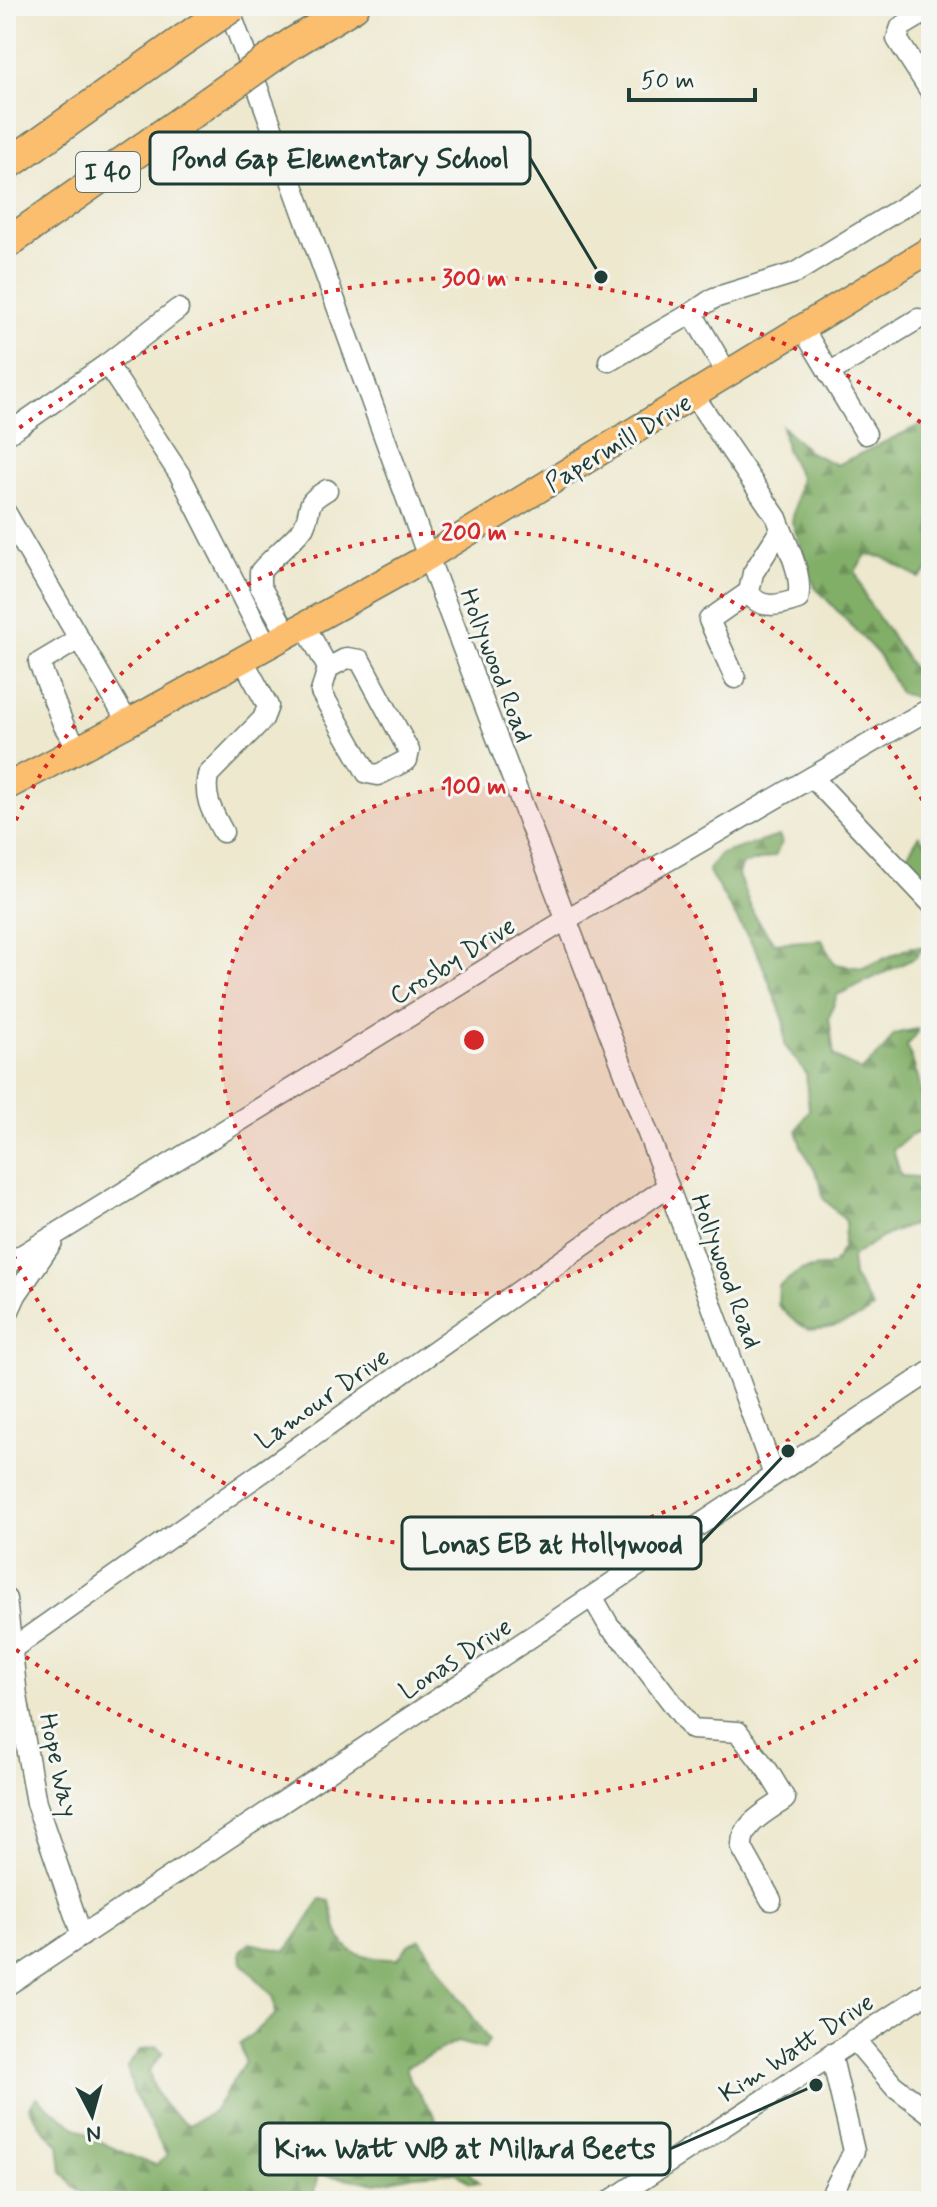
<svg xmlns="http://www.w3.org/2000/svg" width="937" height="2207" font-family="Mynerve,sans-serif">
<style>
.forest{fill:url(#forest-firs);stroke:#50764e;stroke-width:2}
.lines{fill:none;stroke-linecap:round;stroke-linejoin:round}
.minor-casing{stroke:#67796a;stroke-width:23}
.major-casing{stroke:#67796a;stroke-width:29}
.highway-casing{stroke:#67796a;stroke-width:33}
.minor{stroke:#fff;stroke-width:20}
.major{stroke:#fbbd6e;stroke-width:26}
.highway{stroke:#fbbd6e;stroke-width:30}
.highway-bridge-casing{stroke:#67796a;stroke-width:33;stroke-linecap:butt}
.highway-bridge{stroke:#fbbd6e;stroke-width:30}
.ring{fill:none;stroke:#d62828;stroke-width:4;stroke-dasharray:4 8}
.labels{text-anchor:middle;stroke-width:6;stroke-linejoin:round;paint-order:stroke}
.shield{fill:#f6f6f2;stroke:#60746d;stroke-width:2}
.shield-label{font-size:24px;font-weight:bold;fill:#1f3d34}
.street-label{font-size:26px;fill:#1f3d34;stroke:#f6f6f2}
.centre{fill:#d62828;stroke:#f6f6f2;stroke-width:4}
.ring-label{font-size:24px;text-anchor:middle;font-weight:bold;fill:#d62828;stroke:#f6f6f2;stroke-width:6;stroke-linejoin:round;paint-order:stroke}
.leader{fill:none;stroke:#1f3d34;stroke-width:3}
.callout-dot{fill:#1f3d34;stroke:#f6f6f2;stroke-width:3}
.callout{fill:#f6f6f2;stroke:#1f3d34;stroke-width:3}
.callout-label{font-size:28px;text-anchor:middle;font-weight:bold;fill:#1f3d34}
</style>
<defs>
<pattern id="forest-firs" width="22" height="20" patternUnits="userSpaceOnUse" patternTransform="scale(2)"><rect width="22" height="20" fill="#82af68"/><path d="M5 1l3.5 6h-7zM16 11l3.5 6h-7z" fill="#6a9056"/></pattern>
</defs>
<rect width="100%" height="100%" fill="#f6f6f2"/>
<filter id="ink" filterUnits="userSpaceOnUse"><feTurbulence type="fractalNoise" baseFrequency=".0125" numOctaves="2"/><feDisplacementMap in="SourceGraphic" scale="16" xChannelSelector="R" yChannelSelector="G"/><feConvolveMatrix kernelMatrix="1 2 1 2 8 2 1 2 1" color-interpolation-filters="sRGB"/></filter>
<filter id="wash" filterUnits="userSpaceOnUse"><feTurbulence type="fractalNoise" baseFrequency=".006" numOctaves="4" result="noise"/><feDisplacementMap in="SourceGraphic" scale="32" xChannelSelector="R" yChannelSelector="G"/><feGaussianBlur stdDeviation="1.8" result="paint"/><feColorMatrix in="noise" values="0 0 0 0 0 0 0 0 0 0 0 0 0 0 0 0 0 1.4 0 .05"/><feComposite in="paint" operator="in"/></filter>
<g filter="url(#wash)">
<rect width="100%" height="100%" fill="#ede8ce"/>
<g class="forest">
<path d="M 922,424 L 931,425 L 931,568 L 919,578 L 883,557 L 866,555 L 855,571 L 867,600 L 927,689 L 916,698 L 900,693 L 878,654 L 815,587 L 792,522 L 800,477 L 786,449 L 782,426 L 809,452 L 837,465 Z"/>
<path d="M 779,836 L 782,842 L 775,856 L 741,865 L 738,875 L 753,913 L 774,943 L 822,940 L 834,964 L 863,968 L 911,947 L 924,947 L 915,958 L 837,995 L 829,1018 L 834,1056 L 861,1071 L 884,1049 L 894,1034 L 917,1029 L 918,1032 L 907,1046 L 918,1077 L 928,1128 L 910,1136 L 893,1150 L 901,1176 L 931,1178 L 931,1222 C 902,1224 874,1240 851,1258 L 853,1276 L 873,1309 C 857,1320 830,1331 810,1329 C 798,1327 787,1314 778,1305 L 779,1286 L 801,1270 L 833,1265 L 843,1248 L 846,1221 L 823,1198 L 820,1180 L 801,1146 L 797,1130 L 809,1110 L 806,1073 L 785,1046 L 784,1020 L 759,956 L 708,870 L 720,854 Z"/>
<path d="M 919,836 L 931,849 L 931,886 L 908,854 Z"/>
<path d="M 321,1899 L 330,1901 C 340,1951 347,1959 398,1959 L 408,1945 L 420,1939 L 489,2041 L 484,2049 L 457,2042 L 406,2067 L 412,2084 L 434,2114 L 446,2149 L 479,2183 L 470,2183 L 455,2172 L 414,2175 L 376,2183 L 318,2174 L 314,2192 L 319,2201 L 95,2201 L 72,2185 L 62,2172 L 59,2144 L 42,2128 L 29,2107 L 37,2097 C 72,2128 112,2151 156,2165 L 167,2156 L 134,2094 L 127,2067 L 140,2050 L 157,2046 L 163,2053 L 149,2071 C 155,2098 166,2111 189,2125 L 213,2112 L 245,2062 L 240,2044 L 275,2015 L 273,1996 L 242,1963 L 241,1951 L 250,1943 L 286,1951 C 300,1936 308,1916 321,1899 Z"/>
</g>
</g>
<g filter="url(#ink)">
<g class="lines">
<defs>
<g id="minor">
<path d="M 228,6 L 428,557 L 668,1186 L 774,1475"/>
<path d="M 931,9 L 901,27 L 897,39 L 931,92"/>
<path d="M 692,313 L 714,298 L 795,273 L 931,190"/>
<path d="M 803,329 L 866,434"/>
<path d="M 609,361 L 692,313 L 728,375"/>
<path d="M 107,364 L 178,309"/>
<path d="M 829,373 L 918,319"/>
<path d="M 694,396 L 777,518 C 785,541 804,574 798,599 C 781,605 759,611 749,592 L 753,573 L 781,529"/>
<path d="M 6,435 L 107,364 L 180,475 L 267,646"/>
<path d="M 6,513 L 128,723"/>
<path d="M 305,626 L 328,668 L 321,692 L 367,773 L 378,775 L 407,760 L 409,751 L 360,660 L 347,658 L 328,668"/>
<path d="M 288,635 L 260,586 L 260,572 C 269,560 300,535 304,526 C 314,505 302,505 327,490"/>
<path d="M 735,678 L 709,620 L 749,592"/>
<path d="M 78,748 L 64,726 L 39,663 L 79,639"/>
<path d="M 812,777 L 931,903"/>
<path d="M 223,832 C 213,813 203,798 208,775 L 263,719 L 268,706 L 243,660"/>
<path d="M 6,1265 L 567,919 L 931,708"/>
<path d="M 6,1317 L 16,1295 L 52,1242"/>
<path d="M 593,1598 L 609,1626 L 628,1645 L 692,1729 L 738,1732 L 768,1771 L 785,1799 C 768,1811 740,1824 742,1848 L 771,1900"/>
<path d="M 6,1599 L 17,1696 L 36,1803 L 82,1936"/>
<path d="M 6,1653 L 668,1186"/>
<path d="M 6,1986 L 931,1371"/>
<path d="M 854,2039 L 893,2085 L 931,2114"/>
<path d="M 610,2201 L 931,1990"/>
<path d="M 828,2201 L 854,2151 L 831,2054"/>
</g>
<path id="major" d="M 6,787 L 128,723 L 428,557 L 931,249"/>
<g id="highway">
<path d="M 291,44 L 354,6"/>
<path d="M 6,166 L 183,40"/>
<path d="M 6,244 L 210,101"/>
</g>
</defs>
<use href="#minor" class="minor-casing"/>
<use href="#major" class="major-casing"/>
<use href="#highway" class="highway-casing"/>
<use href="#minor" class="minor"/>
<use href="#major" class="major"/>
<use href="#highway" class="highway"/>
<defs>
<g id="highway-bridge">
<path d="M 183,40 L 233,6"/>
<path d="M 210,101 L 291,44"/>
</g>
</defs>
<use href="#highway-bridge" class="highway-bridge-casing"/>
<use href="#highway-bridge" class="highway-bridge"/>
</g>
</g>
<circle cx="474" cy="1040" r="254" fill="#d62828" fill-opacity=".12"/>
<g class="ring">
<circle cx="474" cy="1040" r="254"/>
<path d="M931 1263A508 508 0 0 1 6 1238M6 842A508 508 0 0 1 931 817"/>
<path d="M927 1653A762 762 0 0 1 10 1645M10 435A762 762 0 0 1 927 427"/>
</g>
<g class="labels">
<rect class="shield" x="76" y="152" width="64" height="40" rx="6"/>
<g class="shield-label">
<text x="108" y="180">I 40</text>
</g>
<g class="street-label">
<text transform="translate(618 442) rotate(-31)" y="9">Papermill Drive</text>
<text transform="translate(497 665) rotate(69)" y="9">Hollywood Road</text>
<text transform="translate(452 960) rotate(-32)" y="9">Crosby Drive</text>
<text transform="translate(727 1271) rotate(70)" y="9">Hollywood Road</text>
<text transform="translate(322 1398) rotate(-35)" y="9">Lamour Drive</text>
<text transform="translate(455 1658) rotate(-33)" y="9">Lonas Drive</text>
<text transform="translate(59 1765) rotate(78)" y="9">Hope Way</text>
<text transform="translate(796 2047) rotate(-33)" y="9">Kim Watt Drive</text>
</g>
</g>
<circle cx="474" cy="1040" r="12" class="centre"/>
<g class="ring-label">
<text x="474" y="286">300 m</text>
<text x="474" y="540">200 m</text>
<text x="474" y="794">100 m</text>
</g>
<path class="leader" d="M601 277L530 158M788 1451L701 1543M816 2085L670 2149"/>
<g class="callout-dot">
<circle cx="601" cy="277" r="8"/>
<circle cx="788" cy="1451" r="8"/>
<circle cx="816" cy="2085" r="8"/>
</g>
<g class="callout">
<rect x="150" y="132" width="380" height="52" rx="8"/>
<rect x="402" y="1517" width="299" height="52" rx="8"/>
<rect x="260" y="2123" width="410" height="52" rx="8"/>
</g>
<g class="callout-label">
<text x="340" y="168">Pond Gap Elementary School</text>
<text x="552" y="1553">Lonas EB at Hollywood</text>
<text x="465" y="2158">Kim Watt WB at Millard Beets</text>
</g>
<rect width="937" height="2207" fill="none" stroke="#f6f6f2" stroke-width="32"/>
<g transform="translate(92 2115) rotate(174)" stroke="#f6f6f2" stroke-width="6" paint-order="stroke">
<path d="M0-6L14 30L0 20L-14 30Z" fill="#1f3d34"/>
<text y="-12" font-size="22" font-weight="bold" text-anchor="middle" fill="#1f3d34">N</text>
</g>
<path d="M629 88v12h126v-12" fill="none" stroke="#1f3d34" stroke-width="4"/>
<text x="641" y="88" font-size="24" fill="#1f3d34" stroke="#f6f6f2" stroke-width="6" paint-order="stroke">50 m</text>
</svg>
